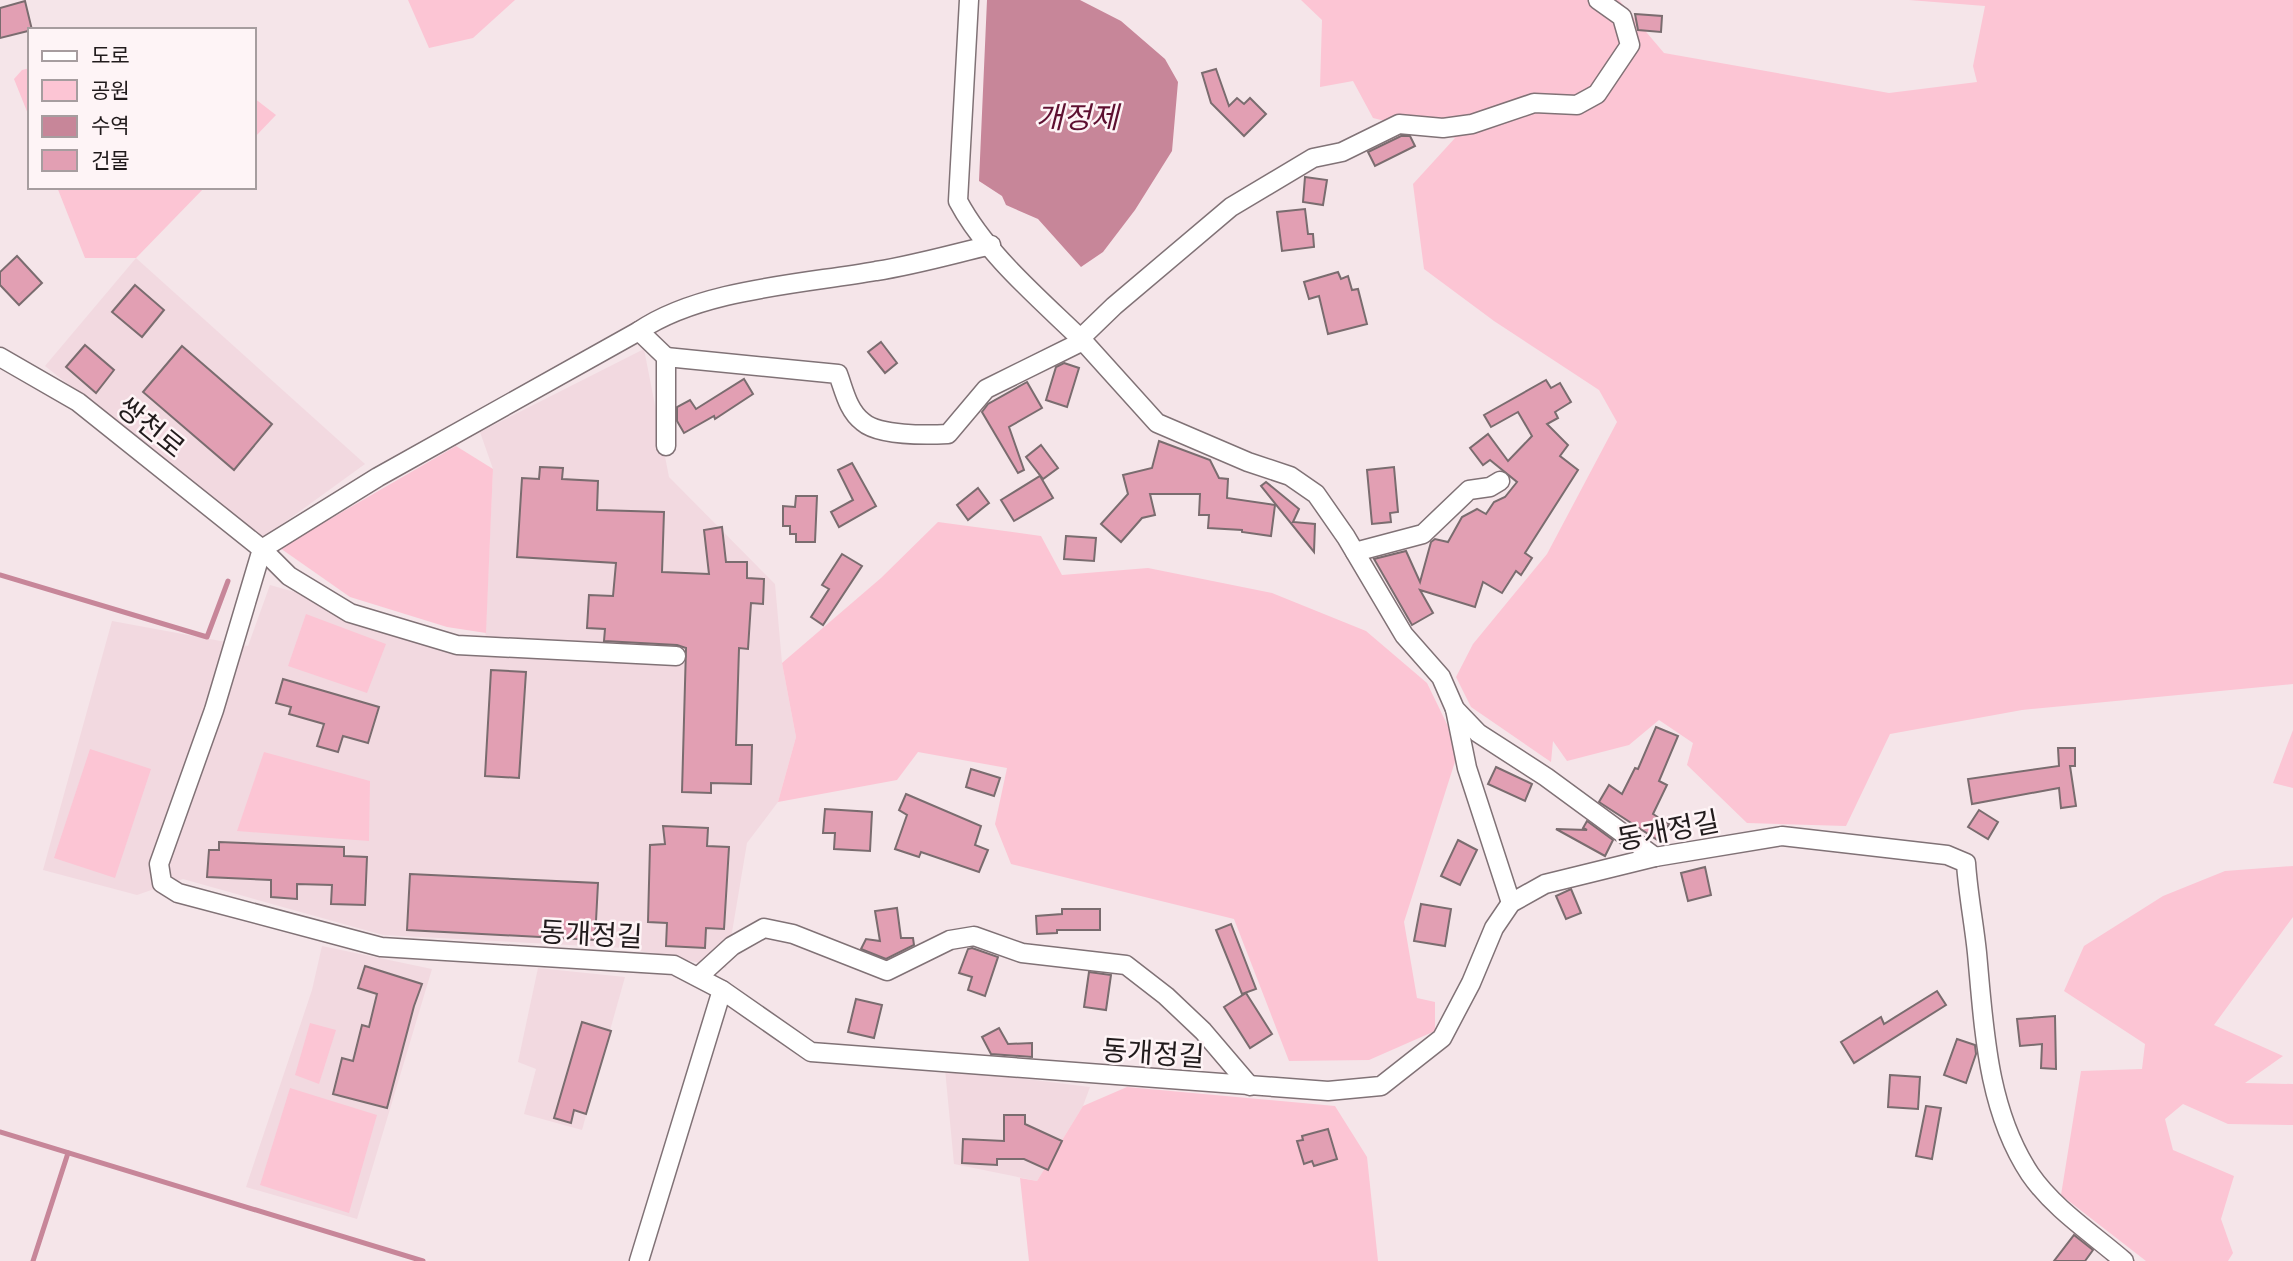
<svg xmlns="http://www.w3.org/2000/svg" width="2293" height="1261" font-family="'Alegreya Sans','Noto Sans KR',sans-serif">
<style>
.built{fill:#f2d9e0}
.green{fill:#fcc5d4}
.water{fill:#c78699}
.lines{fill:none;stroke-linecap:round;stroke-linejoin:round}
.stream{stroke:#c78699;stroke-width:5}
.building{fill:#e29fb3;stroke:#7a6c6f;stroke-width:2}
.minor-casing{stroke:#807276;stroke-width:21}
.minor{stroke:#fff;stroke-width:18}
.labels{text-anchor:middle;stroke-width:5;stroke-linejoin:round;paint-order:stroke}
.street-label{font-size:28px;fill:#211b1c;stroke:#fef4f6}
.water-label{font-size:30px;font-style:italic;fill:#5e1031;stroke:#fef4f6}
</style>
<rect width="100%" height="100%" fill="#f5e5e9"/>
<g class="built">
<path d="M 136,258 L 365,464 L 263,538 L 45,366 Z"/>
<path d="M 644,349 L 669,477 L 775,584 L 782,663 L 796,737 L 778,802 L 747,843 L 726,968 L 625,948 L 383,935 L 183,879 L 137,895 L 43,870 L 112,621 L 248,646 L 270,585 L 485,646 L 493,469 L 480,432 Z"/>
<path d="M 322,946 L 432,969 L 357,1219 L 246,1187 L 312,990 Z"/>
<path d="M 538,968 L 625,977 L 582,1130 L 524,1114 L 536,1069 L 518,1062 Z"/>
<path d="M 945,1069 L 1090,1087 L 1083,1106 L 1037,1181 L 954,1164 Z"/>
</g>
<g class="green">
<path d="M 408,0 L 515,0 L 473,38 L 429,48 Z"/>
<path d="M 1301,0 L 1619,0 L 1664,53 L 1889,93 L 1977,82 L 1973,66 L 1985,6 L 1909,0 L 2293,0 L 2293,684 L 2022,710 L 1890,734 L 1846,826 L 1747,823 L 1687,765 L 1693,743 L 1659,720 L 1629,745 L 1567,761 L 1553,741 L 1551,762 L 1471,707 L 1456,677 L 1473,644 L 1547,554 L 1617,422 L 1599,390 L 1494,321 L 1424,269 L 1413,184 L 1455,138 L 1373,118 L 1353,81 L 1320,87 L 1322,20 Z"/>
<path d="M 30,68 L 30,119 L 14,79 L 22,70 Z"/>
<path d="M 254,98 L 276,115 L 254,138 Z"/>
<path d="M 57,187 L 205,187 L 136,258 L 85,258 Z"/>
<path d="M 456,446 L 493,469 L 486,633 L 447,627 L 350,597 L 280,548 Z"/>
<path d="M 938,522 L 1041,536 L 1062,575 L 1148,568 L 1272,593 L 1366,631 L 1427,683 L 1459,749 L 1404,922 L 1417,998 L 1435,1002 L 1435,1031 L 1369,1060 L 1289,1061 L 1234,919 L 1011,864 L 995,824 L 1007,768 L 918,752 L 897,780 L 778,802 L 796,737 L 782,663 L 881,578 Z"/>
<path d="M 306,614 L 386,644 L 367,693 L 288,666 Z"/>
<path d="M 2293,730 L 2293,788 L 2273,783 Z"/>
<path d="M 90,749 L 151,769 L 115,878 L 54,858 Z"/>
<path d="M 264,752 L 370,781 L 369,841 L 237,831 Z"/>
<path d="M 2293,866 L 2293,917 L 2214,1025 L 2283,1056 L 2245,1083 L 2293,1084 L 2293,1125 L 2228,1124 L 2183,1104 L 2165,1119 L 2173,1150 L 2234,1176 L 2221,1219 L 2233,1253 L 2228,1261 L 2146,1261 L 2061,1195 L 2081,1071 L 2142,1069 L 2145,1044 L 2064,991 L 2084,946 L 2163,896 L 2225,871 Z"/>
<path d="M 310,1023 L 336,1030 L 319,1084 L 295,1075 Z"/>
<path d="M 1127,1087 L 1335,1106 L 1367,1157 L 1378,1261 L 1029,1261 L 1020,1178 L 1037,1181 L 1083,1106 Z"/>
<path d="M 290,1088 L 377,1115 L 349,1213 L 260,1185 Z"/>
</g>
<path class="water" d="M 987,0 L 1080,0 L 1121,21 L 1165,59 L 1178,82 L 1172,151 L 1135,210 L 1103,252 L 1081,267 L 1038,219 L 1006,205 L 1002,196 L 979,181 Z"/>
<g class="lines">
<g class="stream">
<path d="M 0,575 L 207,637 L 228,581"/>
<path d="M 0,1132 L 423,1261"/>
<path d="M 33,1261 L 68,1153"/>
</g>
</g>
<g class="building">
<path d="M 25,1 L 32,30 L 0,38 L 0,8 Z"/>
<path d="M 1635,14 L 1662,16 L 1661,32 L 1638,30 Z"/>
<path d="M 1216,69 L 1229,106 L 1237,98 L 1244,104 L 1250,98 L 1266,114 L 1244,136 L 1211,103 L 1202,73 Z"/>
<path d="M 1401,136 L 1410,136 L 1415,146 L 1375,166 L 1368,152 Z"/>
<path d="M 1305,177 L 1327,180 L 1323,205 L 1303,202 Z"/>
<path d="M 1305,209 L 1308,234 L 1313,234 L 1314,247 L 1282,251 L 1277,212 Z"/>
<path d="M 17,256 L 42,283 L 19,305 L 0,285 L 0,272 Z"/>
<path d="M 1338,272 L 1341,279 L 1348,276 L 1352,290 L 1358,289 L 1367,324 L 1328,334 L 1319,296 L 1309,299 L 1304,282 Z"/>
<path d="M 135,285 L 164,310 L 142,337 L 112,312 Z"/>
<path d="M 881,342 L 897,363 L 885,373 L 868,352 Z"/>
<path d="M 85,345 L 114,370 L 96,393 L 66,367 Z"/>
<path d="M 182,346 L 272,424 L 234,470 L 143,392 Z"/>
<path d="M 1064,363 L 1079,368 L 1067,407 L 1046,400 L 1056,367 Z"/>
<path d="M 744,379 L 753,394 L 715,419 L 714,416 L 684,433 L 677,421 L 677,407 L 690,400 L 696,409 Z"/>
<path d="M 1546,380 L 1551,388 L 1560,383 L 1571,402 L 1555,412 L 1558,418 L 1547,424 L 1568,445 L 1560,456 L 1578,470 L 1525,553 L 1532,558 L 1521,575 L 1516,571 L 1502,593 L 1483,582 L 1475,607 L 1420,590 L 1433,613 L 1412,625 L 1374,559 L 1406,551 L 1420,582 L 1431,542 L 1435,539 L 1448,542 L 1462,517 L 1477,509 L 1486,514 L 1494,502 L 1505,497 L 1517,482 L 1490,460 L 1483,465 L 1470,448 L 1488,434 L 1508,461 L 1532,436 L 1518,412 L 1491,427 L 1484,415 Z"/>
<path d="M 1027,382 L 1042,408 L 1009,427 L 1024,470 L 1018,473 L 982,412 L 988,404 Z"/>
<path d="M 1159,441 L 1210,460 L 1219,478 L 1228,479 L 1227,498 L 1275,505 L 1271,536 L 1242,532 L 1242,530 L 1208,528 L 1209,515 L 1199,515 L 1200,494 L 1150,494 L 1155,515 L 1142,518 L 1121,542 L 1101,524 L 1128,494 L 1123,475 L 1152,468 Z"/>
<path d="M 1041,445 L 1058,468 L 1043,479 L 1026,457 Z"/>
<path d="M 852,463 L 876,506 L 839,527 L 831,512 L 853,500 L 838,470 Z"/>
<path d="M 540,467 L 563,468 L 562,479 L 598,481 L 597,510 L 664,512 L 662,572 L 709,574 L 704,530 L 722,527 L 726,562 L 747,562 L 747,578 L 764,579 L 763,604 L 751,603 L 748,649 L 739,648 L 736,745 L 752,745 L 751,784 L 711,783 L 711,793 L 682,792 L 686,648 L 677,645 L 604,641 L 605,629 L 587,628 L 589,595 L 613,596 L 616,563 L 517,557 L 522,478 L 539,479 Z"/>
<path d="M 1394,467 L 1398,512 L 1390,513 L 1391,522 L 1372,524 L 1367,470 Z"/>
<path d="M 1040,476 L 1053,498 L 1014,521 L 1001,500 Z"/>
<path d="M 1266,482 L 1299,509 L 1293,522 L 1315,524 L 1314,552 L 1261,486 Z"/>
<path d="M 978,488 L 989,503 L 968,520 L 957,505 Z"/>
<path d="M 796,496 L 817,496 L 815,542 L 796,542 L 796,534 L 790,534 L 790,526 L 783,526 L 783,506 L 795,507 Z"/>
<path d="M 1066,536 L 1096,538 L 1094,561 L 1064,559 Z"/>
<path d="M 842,554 L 862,566 L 823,625 L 811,617 L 829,589 L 822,585 Z"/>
<path d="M 491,670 L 526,672 L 519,778 L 485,776 Z"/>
<path d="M 283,679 L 379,707 L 368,743 L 343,736 L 338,752 L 317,746 L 324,724 L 289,714 L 291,707 L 276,703 Z"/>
<path d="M 1656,727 L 1678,736 L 1659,781 L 1667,785 L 1653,814 L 1669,824 L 1659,841 L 1599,802 L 1609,785 L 1622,794 L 1635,768 L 1638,769 Z"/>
<path d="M 2058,748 L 2075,748 L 2075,766 L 2070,766 L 2076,806 L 2061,808 L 2059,788 L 1972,804 L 1968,779 L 2059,766 Z"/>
<path d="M 1496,767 L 1532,784 L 1525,801 L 1488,784 Z"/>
<path d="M 971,769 L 1000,778 L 994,796 L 966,787 Z"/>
<path d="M 906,794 L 981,826 L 975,845 L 988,850 L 979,872 L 921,852 L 919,857 L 895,849 L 907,815 L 899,810 Z"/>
<path d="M 825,809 L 872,812 L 870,851 L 834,849 L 835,833 L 823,833 Z"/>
<path d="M 1979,810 L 1998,822 L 1988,839 L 1968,827 Z"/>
<path d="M 1587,821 L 1613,840 L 1605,856 L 1556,829 L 1587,830 L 1583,828 Z"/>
<path d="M 663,826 L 708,828 L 707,846 L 729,847 L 724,929 L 706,928 L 705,948 L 666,946 L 667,923 L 648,922 L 650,845 L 665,844 Z"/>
<path d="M 1458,840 L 1477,850 L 1460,885 L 1441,876 Z"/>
<path d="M 219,842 L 344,847 L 344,856 L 367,857 L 365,905 L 331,904 L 332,885 L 297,884 L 297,899 L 271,897 L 271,880 L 207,877 L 209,850 L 219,850 Z"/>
<path d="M 1705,867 L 1711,895 L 1688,901 L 1681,873 Z"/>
<path d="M 410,874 L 598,883 L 595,940 L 407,930 Z"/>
<path d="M 1571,889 L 1581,913 L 1566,919 L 1556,896 Z"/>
<path d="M 1421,904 L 1451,909 L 1445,946 L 1414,941 Z"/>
<path d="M 897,908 L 901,938 L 913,938 L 914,945 L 886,959 L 861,949 L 866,939 L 880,941 L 875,911 Z"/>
<path d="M 1062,909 L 1100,909 L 1100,930 L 1057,930 L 1057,933 L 1037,934 L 1036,916 L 1062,914 Z"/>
<path d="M 1231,924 L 1256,989 L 1242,994 L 1216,930 Z"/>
<path d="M 972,948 L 998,957 L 985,996 L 968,990 L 972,977 L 959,973 L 968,949 Z"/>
<path d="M 365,966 L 422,984 L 414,1006 L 387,1108 L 333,1094 L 342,1058 L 353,1061 L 362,1025 L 369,1027 L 377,994 L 358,988 Z"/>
<path d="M 1089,972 L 1111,975 L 1106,1010 L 1084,1007 Z"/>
<path d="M 1937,991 L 1946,1005 L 1854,1063 L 1841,1042 L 1881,1017 L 1884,1024 Z"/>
<path d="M 1246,993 L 1272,1034 L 1250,1048 L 1224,1007 Z"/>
<path d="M 856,999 L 882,1005 L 874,1038 L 848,1032 Z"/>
<path d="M 2055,1016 L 2056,1069 L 2041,1068 L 2042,1044 L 2020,1046 L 2017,1019 Z"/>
<path d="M 582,1022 L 611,1031 L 586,1114 L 574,1110 L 571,1123 L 554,1118 Z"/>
<path d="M 999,1028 L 1008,1044 L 1032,1043 L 1032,1057 L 991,1054 L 982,1037 Z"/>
<path d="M 1957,1039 L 1975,1045 L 1976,1054 L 1966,1083 L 1944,1075 Z"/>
<path d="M 1890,1075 L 1920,1077 L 1918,1109 L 1888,1107 Z"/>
<path d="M 1926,1106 L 1941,1108 L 1932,1159 L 1916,1156 Z"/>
<path d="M 1004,1115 L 1025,1115 L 1025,1124 L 1062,1141 L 1048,1170 L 1024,1159 L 997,1159 L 997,1165 L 962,1163 L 963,1139 L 1004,1141 Z"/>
<path d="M 1328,1129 L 1337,1159 L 1314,1166 L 1312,1161 L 1304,1164 L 1297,1141 L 1303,1140 L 1302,1136 Z"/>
<path d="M 2074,1235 L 2093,1250 L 2085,1261 L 2054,1261 Z"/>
</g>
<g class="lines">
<defs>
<g id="minor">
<path d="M 969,0 L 958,201 C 986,254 1040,299 1083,341 L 1085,334 L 1114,306 L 1231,207 L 1313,158 L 1342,152 L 1399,124 L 1443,128 L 1472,124 L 1534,103 L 1577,105 L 1597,94 L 1630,45 L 1622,17 L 1598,0"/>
<path d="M 639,331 C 701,289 803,284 876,271 C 915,265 953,254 991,245"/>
<path d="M 0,357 L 78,402 L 262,549 L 214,710 L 159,864 L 162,883 L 178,893 L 381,947 L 674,965 L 722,990 L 811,1052 L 1328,1091 L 1381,1086 L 1442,1038 L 1471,983 L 1494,928 L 1511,903 L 1545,884 L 1655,857 L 1782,836 L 1947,855 L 1966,863 C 1968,894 1974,923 1977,953 C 1984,1028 1987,1109 2030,1174 C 2054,1209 2093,1234 2124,1261"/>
<path d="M 666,357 L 838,374 C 844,390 848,411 863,422 C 879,436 927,435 948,434 L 986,389 L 1083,341 L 1157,423 L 1248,462 L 1290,476 L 1316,494 L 1346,537 L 1404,635 L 1441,677 L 1455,709 L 1478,733 L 1546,777 L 1655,857"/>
<path d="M 666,446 L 666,357 L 639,331 L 378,477 L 262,549 L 289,576 L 350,613 L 457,645 L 676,656"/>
<path d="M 1355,552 L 1423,534 L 1469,490 L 1490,487 L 1500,481"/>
<path d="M 1455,709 L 1467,768 L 1511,903"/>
<path d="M 698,977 L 732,946 L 764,928 L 793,934 L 887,971 L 950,940 L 974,936 L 1022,953 L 1126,965 L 1166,996 L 1203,1031 L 1250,1086"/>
<path d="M 639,1261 L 722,990"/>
</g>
</defs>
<use href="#minor" class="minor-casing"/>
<use href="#minor" class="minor"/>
</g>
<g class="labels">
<g class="street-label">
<text transform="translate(151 427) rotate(39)" y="10">쌍천로</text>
<text transform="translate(1668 830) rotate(-11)" y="10">동개정길</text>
<text transform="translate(591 934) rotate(3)" y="10">동개정길</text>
<text transform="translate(1153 1053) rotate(4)" y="10">동개정길</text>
</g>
<g class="water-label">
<text x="1077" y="128">개정제</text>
</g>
</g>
<rect x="28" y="28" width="228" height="161" fill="#fef4f6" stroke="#a69d9f" stroke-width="2"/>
<rect x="42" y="51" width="35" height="10" fill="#ffffff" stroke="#a69d9f" stroke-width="2"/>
<text x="91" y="63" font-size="21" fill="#211b1c">도로</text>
<rect x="42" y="80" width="35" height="21" fill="#fcc5d4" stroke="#a69d9f" stroke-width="2"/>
<text x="91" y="98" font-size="21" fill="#211b1c">공원</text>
<rect x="42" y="116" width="35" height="21" fill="#c78699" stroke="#a69d9f" stroke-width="2"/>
<text x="91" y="133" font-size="21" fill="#211b1c">수역</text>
<rect x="42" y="150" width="35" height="21" fill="#e29fb3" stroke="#a69d9f" stroke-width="2"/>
<text x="91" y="168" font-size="21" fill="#211b1c">건물</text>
</svg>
